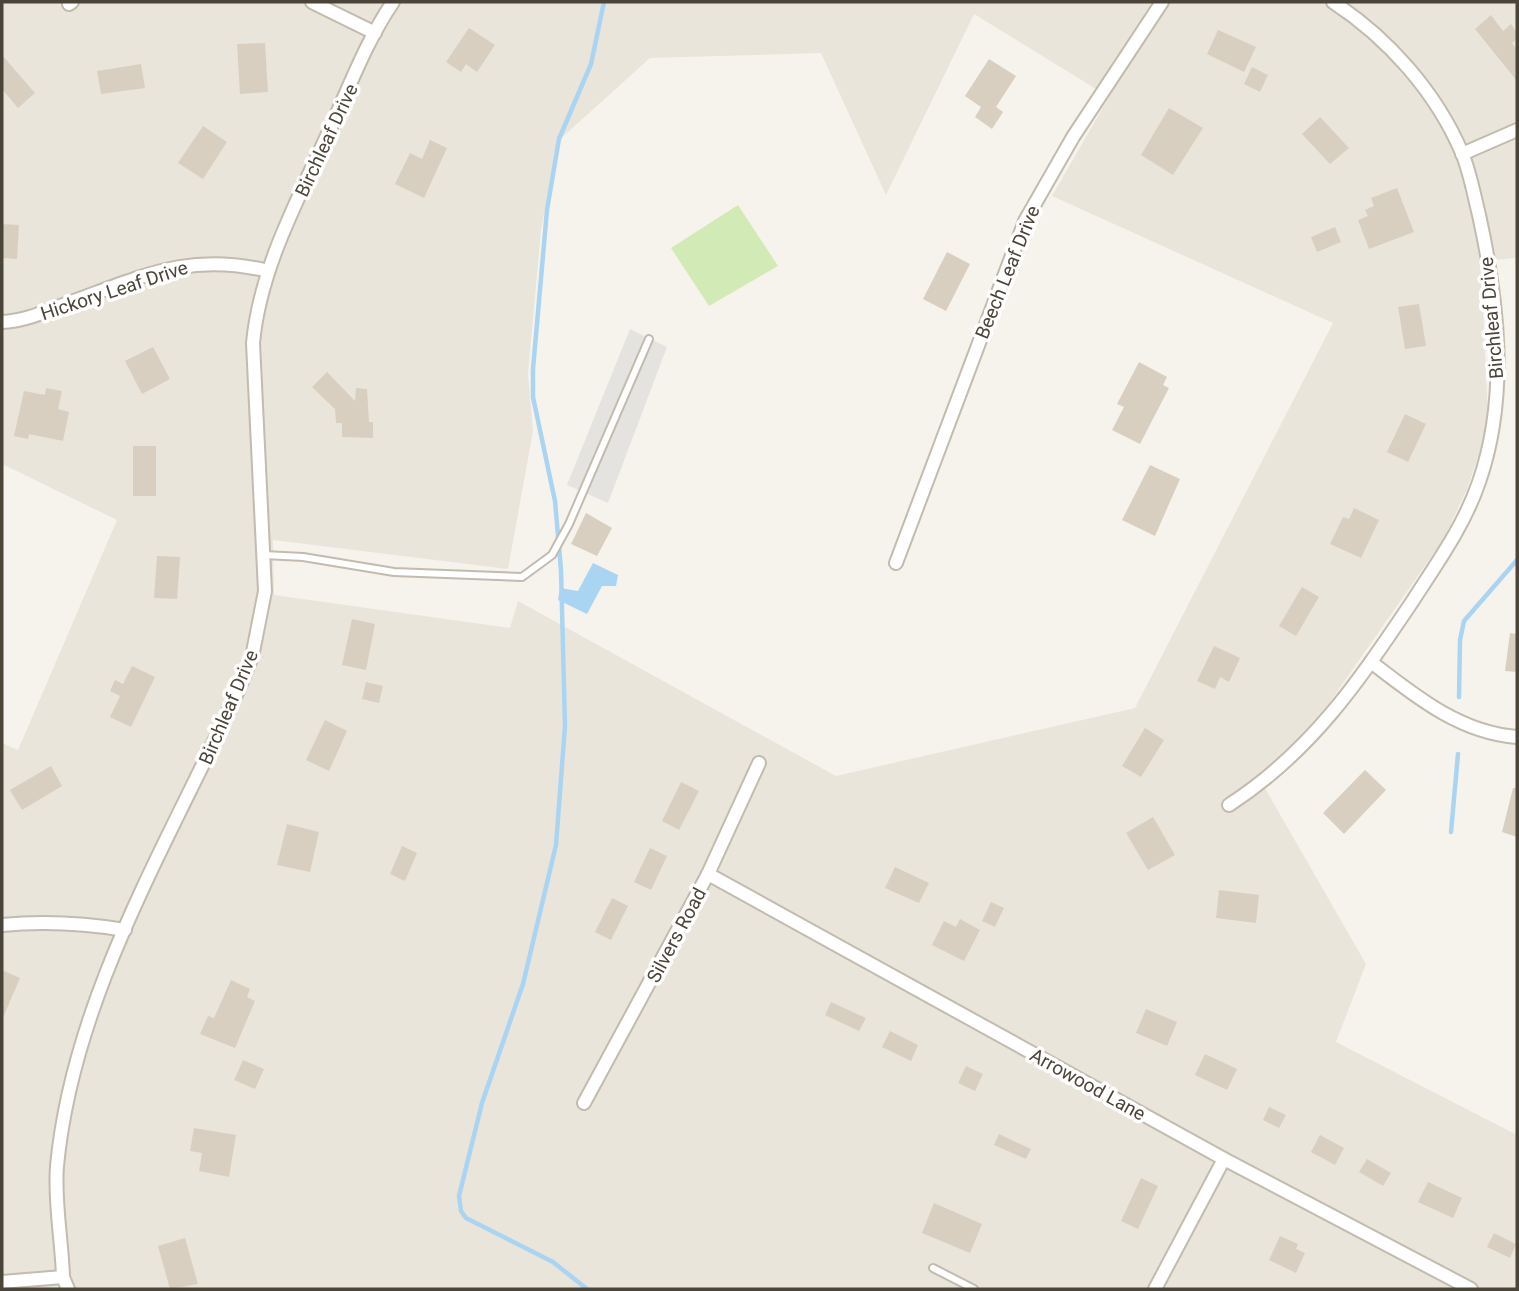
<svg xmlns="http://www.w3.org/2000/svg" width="1519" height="1291" font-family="Roboto,sans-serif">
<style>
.residential{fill:#eae5da;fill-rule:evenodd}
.green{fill:#d2eab5}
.parking{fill:#e5e3e0}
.water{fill:#a9d4f2}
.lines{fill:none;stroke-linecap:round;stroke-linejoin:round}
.stream{stroke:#a9d4f2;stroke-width:4.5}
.building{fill:#d8cfc1}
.lane-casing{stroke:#c2bbae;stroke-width:10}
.street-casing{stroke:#c2bbae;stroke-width:16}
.lane{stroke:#fff;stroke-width:6}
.street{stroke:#fff;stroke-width:12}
.labels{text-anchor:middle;stroke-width:7;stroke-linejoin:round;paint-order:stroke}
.street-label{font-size:19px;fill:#4b4439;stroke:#fff}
</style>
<rect width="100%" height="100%" fill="#f6f3ec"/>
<path class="residential" d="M 2,2 L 1517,2 L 1517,258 L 1481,261 L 1488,418 L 1479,454 L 1467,489 L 1443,540 L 1304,739 L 1283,759 L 1258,776 L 1366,964 L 1336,1042 L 1517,1135 L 1517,1289 L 2,1289 L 2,743 L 18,750 L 117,520 L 2,464 ZM 974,14 L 1109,97 L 1052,196 L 1333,323 L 1135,708 L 836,776 L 518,601 L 510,628 L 274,595 L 273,540 L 508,569 L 533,431 L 528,374 L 541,230 L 558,141 L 650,58 L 821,53 L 886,195 Z"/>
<path class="green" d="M 738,205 L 778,266 L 709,306 L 671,248 Z"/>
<path class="parking" d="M 630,329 L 667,347 L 608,503 L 567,485 Z"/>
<path class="water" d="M 593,563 L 618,575 L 616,586 L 602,586 L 587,614 L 558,600 L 560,588 L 578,591 Z"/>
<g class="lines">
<g class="stream">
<path d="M 1459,697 L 1460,640 L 1464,621 L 1517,560"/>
<path d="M 1451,832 L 1458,754"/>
<path d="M 587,1289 L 553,1262 L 466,1218 L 461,1211 L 459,1196 L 482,1103 L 523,984 L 556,845 L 565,726 L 561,570 L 555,501 L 533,397 L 533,369 L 547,210 L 559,139 L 591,64 L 604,2"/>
</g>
</g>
<g class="building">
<path d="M 1491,15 L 1503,31 L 1511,24 L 1517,33 L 1517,39 L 1512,43 L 1517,50 L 1517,81 L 1475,29 Z"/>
<path d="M 469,28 L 495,45 L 477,72 L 466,64 L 461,72 L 446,62 Z"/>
<path d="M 1218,30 L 1256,47 L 1244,72 L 1207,54 Z"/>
<path d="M 265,43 L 268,92 L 240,94 L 237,44 Z"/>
<path d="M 2,55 L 35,93 L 18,108 L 2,89 Z"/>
<path d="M 989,59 L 1016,76 L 996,107 L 1003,112 L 992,129 L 975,117 L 981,107 L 965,96 Z"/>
<path d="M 141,64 L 145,88 L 101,94 L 97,71 Z"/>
<path d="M 1252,67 L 1268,75 L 1260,92 L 1244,84 Z"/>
<path d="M 1169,108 L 1203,128 L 1173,175 L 1141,155 Z"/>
<path d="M 1320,117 L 1349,148 L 1330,164 L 1302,134 Z"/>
<path d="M 203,126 L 227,142 L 203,179 L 178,163 Z"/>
<path d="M 430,140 L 447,148 L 424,198 L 395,184 L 410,153 L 422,159 Z"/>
<path d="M 1397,188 L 1414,232 L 1369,249 L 1358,220 L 1368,216 L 1365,210 L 1374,206 L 1371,198 Z"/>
<path d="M 2,224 L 19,225 L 17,259 L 2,258 Z"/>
<path d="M 1335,227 L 1341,242 L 1317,252 L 1311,237 Z"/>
<path d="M 947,252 L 970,264 L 946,311 L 923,299 Z"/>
<path d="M 1419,304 L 1426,346 L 1405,349 L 1398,307 Z"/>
<path d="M 153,347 L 170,379 L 142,394 L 125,361 Z"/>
<path d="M 1139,362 L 1167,377 L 1163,385 L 1169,388 L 1140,444 L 1112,430 L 1124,407 L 1117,404 Z"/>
<path d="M 327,372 L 355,401 L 356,388 L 367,389 L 369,422 L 373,422 L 373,438 L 342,437 L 342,423 L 336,423 L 335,409 L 312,387 Z"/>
<path d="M 46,388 L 62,391 L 58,409 L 69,412 L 63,441 L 29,434 L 28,439 L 14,436 L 24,391 L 45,395 Z"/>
<path d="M 1405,414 L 1426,424 L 1408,462 L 1387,452 Z"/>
<rect x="133" y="446" width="23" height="50"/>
<path d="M 1150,465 L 1180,479 L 1155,536 L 1122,520 Z"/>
<path d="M 1354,508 L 1379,520 L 1361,558 L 1330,544 L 1343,517 L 1349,519 Z"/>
<path d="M 586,513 L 612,528 L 597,556 L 571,544 Z"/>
<path d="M 157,556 L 180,557 L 177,599 L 154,598 Z"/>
<path d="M 1302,587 L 1319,597 L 1296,636 L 1279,626 Z"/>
<path d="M 352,619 L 375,624 L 366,670 L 342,665 Z"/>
<path d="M 1510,633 L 1517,634 L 1517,672 L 1505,671 Z"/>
<path d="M 1214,646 L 1240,658 L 1229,682 L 1220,677 L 1215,689 L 1197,681 Z"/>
<path d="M 132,666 L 155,677 L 131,727 L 110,717 L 120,696 L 110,691 L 115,680 L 123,684 Z"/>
<path d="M 366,682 L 383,686 L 379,703 L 362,699 Z"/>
<path d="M 325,720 L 347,731 L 329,771 L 306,760 Z"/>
<path d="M 1145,728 L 1164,740 L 1141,777 L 1122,766 Z"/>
<path d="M 51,766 L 62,786 L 22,810 L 10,790 Z"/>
<path d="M 1365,770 L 1386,790 L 1344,834 L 1323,813 Z"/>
<path d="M 681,782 L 699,791 L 679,830 L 662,821 Z"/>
<path d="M 1513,788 L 1517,788 L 1517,837 L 1502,832 Z"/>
<path d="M 1153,817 L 1175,855 L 1148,870 L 1126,833 Z"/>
<path d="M 287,824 L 319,832 L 310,872 L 277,865 Z"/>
<path d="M 402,846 L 417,853 L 405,881 L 390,874 Z"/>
<path d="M 650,848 L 667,856 L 651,890 L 634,882 Z"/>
<path d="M 895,867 L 929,883 L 919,903 L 885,888 Z"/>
<path d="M 1219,890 L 1259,895 L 1256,923 L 1216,918 Z"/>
<path d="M 612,898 L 628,906 L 611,940 L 595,932 Z"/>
<path d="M 991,902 L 1004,908 L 995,927 L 982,921 Z"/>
<path d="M 960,919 L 980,930 L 964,961 L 932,945 L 944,921 L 956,927 Z"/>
<path d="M 2,970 L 20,978 L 2,1020 Z"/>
<path d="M 231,980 L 250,989 L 247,997 L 255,1001 L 235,1048 L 200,1034 L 208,1016 L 214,1018 Z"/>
<path d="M 831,1002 L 866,1018 L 859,1031 L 825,1015 Z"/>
<path d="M 1146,1009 L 1177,1022 L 1167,1046 L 1136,1033 Z"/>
<path d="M 890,1031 L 918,1045 L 911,1061 L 882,1047 Z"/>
<path d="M 1205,1054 L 1237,1069 L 1227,1090 L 1195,1075 Z"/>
<path d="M 243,1060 L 264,1069 L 255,1089 L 234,1080 Z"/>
<path d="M 966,1066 L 983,1074 L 975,1091 L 958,1083 Z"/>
<path d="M 1269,1107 L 1286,1115 L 1279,1128 L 1263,1120 Z"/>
<path d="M 194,1128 L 236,1135 L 229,1177 L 199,1171 L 202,1153 L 190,1151 Z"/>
<path d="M 999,1134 L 1031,1149 L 1026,1159 L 994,1145 Z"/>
<path d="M 1320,1135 L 1344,1148 L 1335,1165 L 1311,1152 Z"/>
<path d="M 1367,1159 L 1391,1173 L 1383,1186 L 1359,1172 Z"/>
<path d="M 1141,1178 L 1158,1186 L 1138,1229 L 1121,1221 Z"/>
<path d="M 1428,1182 L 1462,1198 L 1453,1218 L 1418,1202 Z"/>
<path d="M 934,1203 L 982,1224 L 970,1253 L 922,1233 Z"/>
<path d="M 1494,1233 L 1516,1244 L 1510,1258 L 1487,1247 Z"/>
<path d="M 1280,1236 L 1298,1244 L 1296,1249 L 1305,1253 L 1296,1273 L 1269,1260 Z"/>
<path d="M 185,1238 L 198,1284 L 170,1289 L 158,1246 Z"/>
</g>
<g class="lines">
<defs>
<g id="lane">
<path d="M 264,555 L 303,557 L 394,572 L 522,577 L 552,555 L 569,524 L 649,339"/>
<path d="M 933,1268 L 974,1289"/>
</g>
<g id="street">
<path d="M 312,2 L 375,33"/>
<path d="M 69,4 L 72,2"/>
<path d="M 1462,154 L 1517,130"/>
<path d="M 2,322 C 28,321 50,309 74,301 C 145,275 192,252 268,271"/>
<path d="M 896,563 L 1025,221 L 1073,137 L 1162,2"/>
<path d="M 1371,662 C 1415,696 1460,733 1517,737"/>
<path d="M 1229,805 C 1312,751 1358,682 1412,602 C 1437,563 1464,526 1479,482 C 1509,396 1498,301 1479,215 C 1474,195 1470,172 1462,153 C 1436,92 1388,38 1333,2"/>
<path d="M 708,874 L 1224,1159 L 1471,1289"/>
<path d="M 2,925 C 44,921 83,923 125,930"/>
<path d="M 584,1103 L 708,874 L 759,763"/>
<path d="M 2,1282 L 63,1277"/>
<path d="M 68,1289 L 63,1277 C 62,1241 54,1201 57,1166 C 73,997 168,844 237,693 L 252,657 L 265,591 L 253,343 C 260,267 300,196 331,127 C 350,85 367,40 393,2"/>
<path d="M 1155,1289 L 1224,1159"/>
</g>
</defs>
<use href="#lane" class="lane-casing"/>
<use href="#street" class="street-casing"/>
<use href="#lane" class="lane"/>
<use href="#street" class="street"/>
</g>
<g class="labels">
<g class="street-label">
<text transform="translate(326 140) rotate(-65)" y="7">Birchleaf Drive</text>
<text transform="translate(1007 272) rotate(-68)" y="7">Beech Leaf Drive</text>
<text transform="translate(114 290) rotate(-18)" y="7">Hickory Leaf Drive</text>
<text transform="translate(1491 318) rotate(-95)" y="7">Birchleaf Drive</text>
<text transform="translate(228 707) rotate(-67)" y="7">Birchleaf Drive</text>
<text transform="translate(676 935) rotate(-62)" y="7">Silvers Road</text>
<text transform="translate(1088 1084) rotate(29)" y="7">Arrowood Lane</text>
</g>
</g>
<rect width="1519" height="1291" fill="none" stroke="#4b4439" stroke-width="7"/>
</svg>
